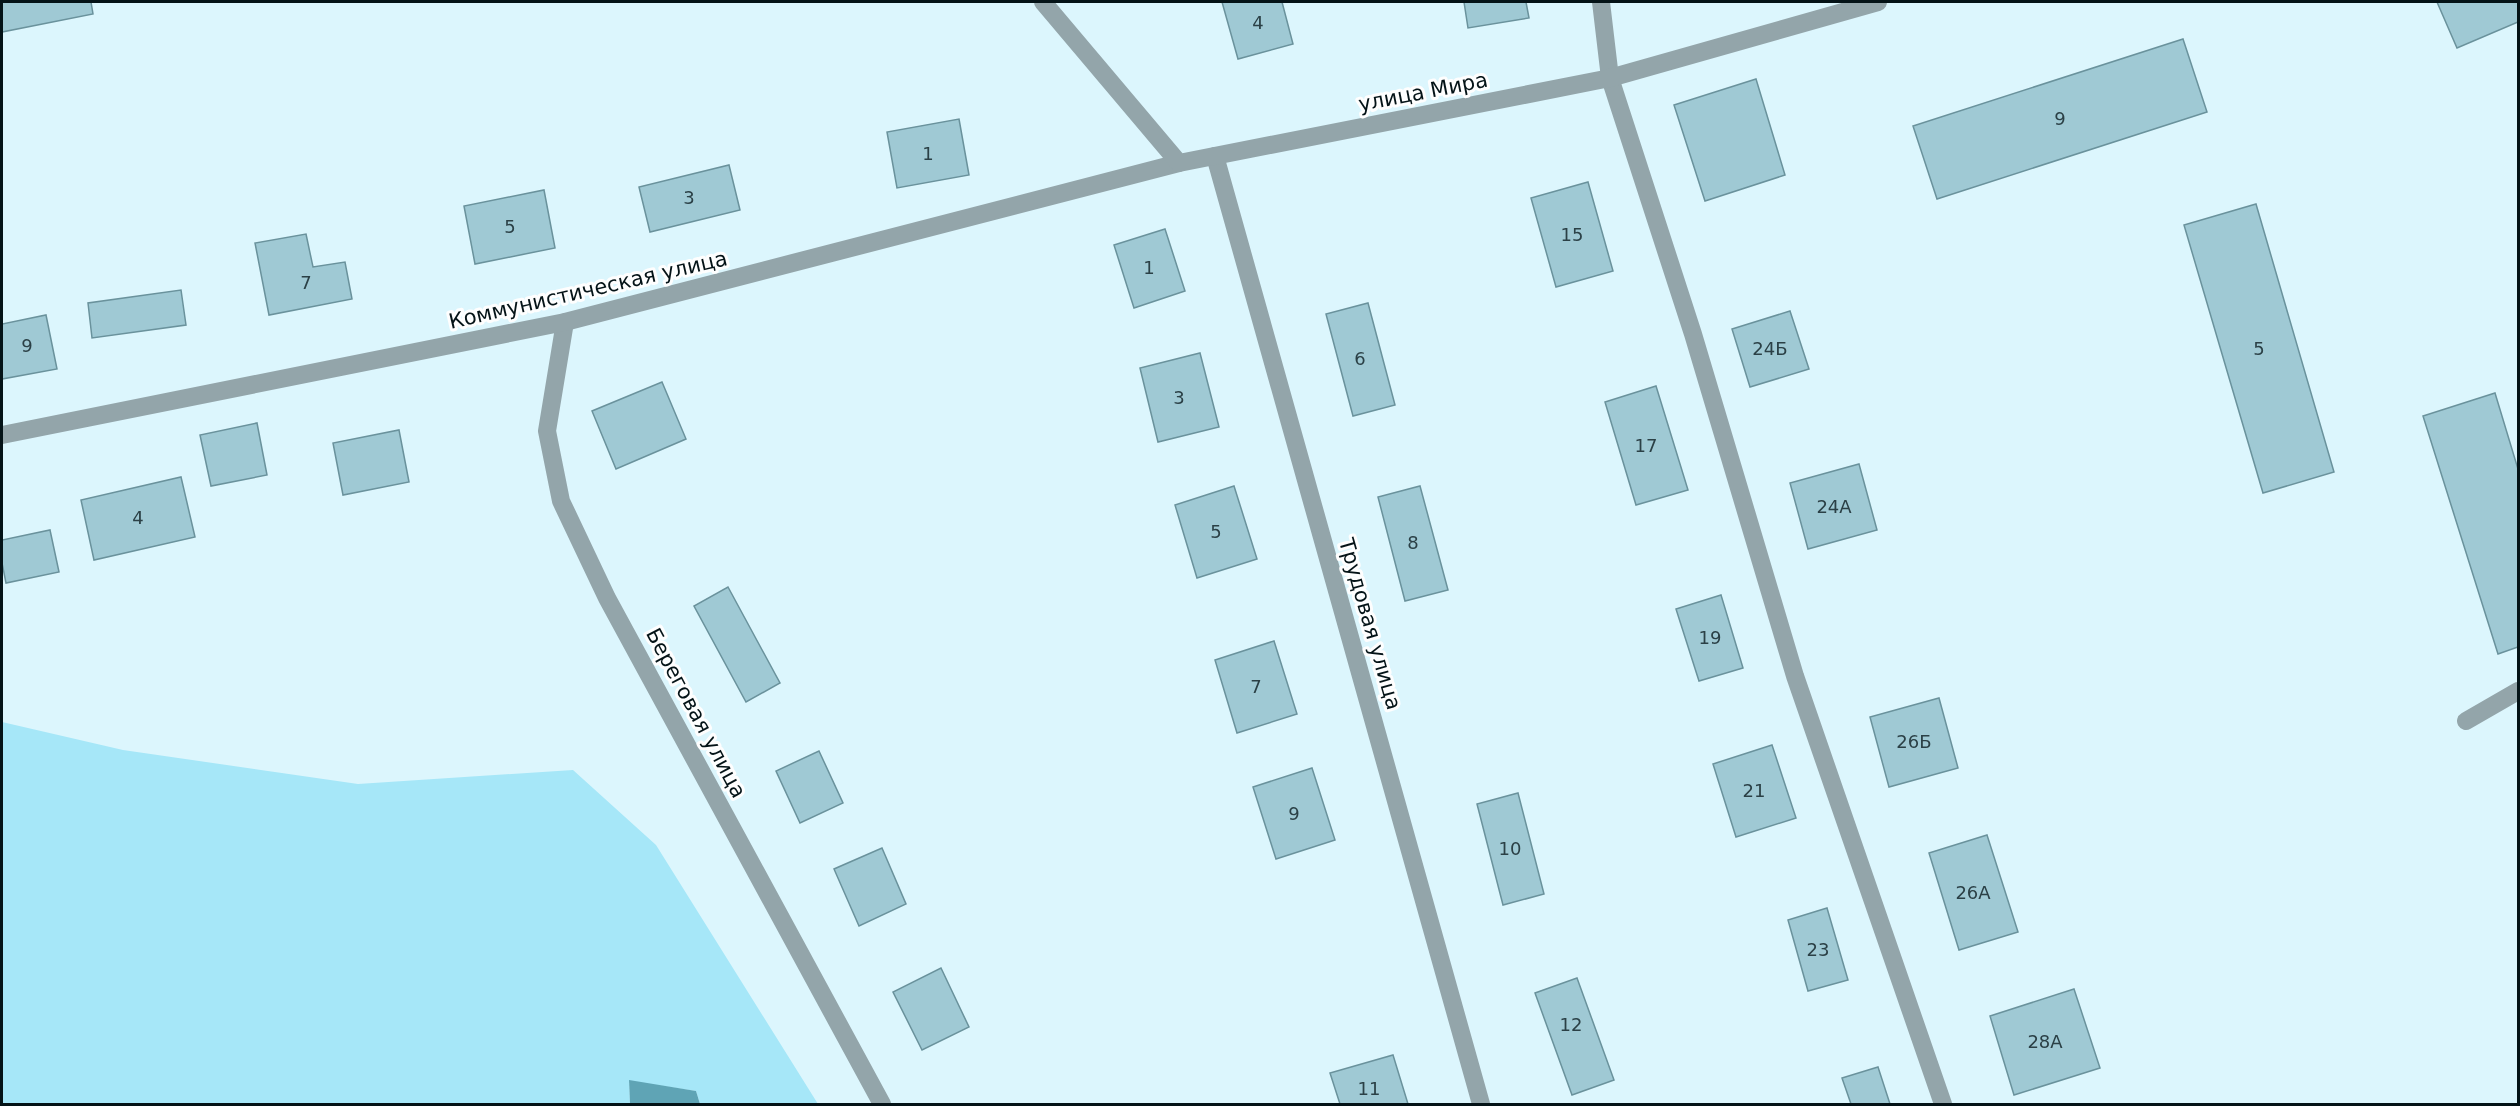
<svg xmlns="http://www.w3.org/2000/svg" width="2520" height="1106" font-family="'DejaVu Sans',sans-serif">
<style>
.green{fill:#a6e7f8}
.water{fill:#5fa4b5}
.building{fill:#9fc9d4;stroke:#6a929c;stroke-width:1.5}
.lines{fill:none;stroke-linecap:round;stroke-linejoin:round}
.minor{stroke:#93a5aa;stroke-width:18}
.tertiary{stroke:#93a5aa;stroke-width:18}
.labels{text-anchor:middle;stroke-width:6;stroke-linejoin:round;paint-order:stroke}
.number-label{font-size:18px;fill:#2b4046}
.street-label{font-size:21px;fill:#041317;stroke:#fefefe}
</style>
<rect width="100%" height="100%" fill="#dcf6fd"/>
<path class="green" d="M 2,722 L 123,750 L 358,784 L 573,770 L 656,845 L 818,1104 L 700,1104 L 696,1091 L 629,1081 L 630,1104 L 2,1104 Z"/>
<path class="water" d="M 629,1080 L 696,1091 L 700,1104 L 630,1104 Z"/>
<g class="building">
<path d="M 2,2 L 91,2 L 93,14 L 2,32 Z"/>
<path d="M 1222,2 L 1282,2 L 1293,44 L 1238,59 Z"/>
<path d="M 1464,2 L 1526,2 L 1529,18 L 1468,28 Z"/>
<path d="M 2437,2 L 2518,2 L 2518,22 L 2457,48 Z"/>
<path d="M 2183,39 L 2207,112 L 1937,199 L 1913,126 Z"/>
<path d="M 1756,79 L 1785,175 L 1705,201 L 1674,105 Z"/>
<path d="M 959,119 L 969,175 L 897,188 L 887,132 Z"/>
<path d="M 729,165 L 740,210 L 650,232 L 639,187 Z"/>
<path d="M 1588,182 L 1613,271 L 1556,287 L 1531,198 Z"/>
<path d="M 544,190 L 555,248 L 475,264 L 464,206 Z"/>
<path d="M 2256,204 L 2334,472 L 2263,493 L 2184,225 Z"/>
<path d="M 1165,229 L 1185,291 L 1134,308 L 1114,245 Z"/>
<path d="M 306,234 L 313,267 L 345,262 L 352,299 L 269,315 L 255,243 Z"/>
<path d="M 181,290 L 186,325 L 92,338 L 88,303 Z"/>
<path d="M 1368,303 L 1395,405 L 1353,416 L 1326,314 Z"/>
<path d="M 1790,311 L 1809,369 L 1750,387 L 1732,329 Z"/>
<path d="M 46,315 L 57,369 L 2,379 L 2,324 Z"/>
<path d="M 1200,353 L 1219,427 L 1158,442 L 1140,368 Z"/>
<path d="M 662,382 L 686,439 L 616,469 L 592,411 Z"/>
<path d="M 1656,386 L 1688,490 L 1636,505 L 1605,402 Z"/>
<path d="M 2495,393 L 2518,469 L 2518,647 L 2498,654 L 2423,416 Z"/>
<path d="M 257,423 L 267,475 L 211,486 L 200,435 Z"/>
<path d="M 399,430 L 409,482 L 343,495 L 333,443 Z"/>
<path d="M 1859,464 L 1877,530 L 1808,549 L 1790,483 Z"/>
<path d="M 181,477 L 195,537 L 94,560 L 81,500 Z"/>
<path d="M 1234,486 L 1257,559 L 1197,578 L 1175,505 Z"/>
<path d="M 1420,486 L 1448,590 L 1405,601 L 1378,497 Z"/>
<path d="M 50,530 L 59,572 L 6,583 L 2,563 L 2,540 Z"/>
<path d="M 728,587 L 780,683 L 746,702 L 694,606 Z"/>
<path d="M 1721,595 L 1743,668 L 1699,681 L 1676,609 Z"/>
<path d="M 1274,641 L 1297,714 L 1237,733 L 1215,660 Z"/>
<path d="M 1939,698 L 1958,768 L 1889,787 L 1870,717 Z"/>
<path d="M 1772,745 L 1796,818 L 1736,837 L 1713,764 Z"/>
<path d="M 819,751 L 843,803 L 800,823 L 776,771 Z"/>
<path d="M 1312,768 L 1335,840 L 1276,859 L 1253,787 Z"/>
<path d="M 1518,793 L 1544,894 L 1503,905 L 1477,804 Z"/>
<path d="M 1987,835 L 2018,932 L 1959,950 L 1929,853 Z"/>
<path d="M 882,848 L 906,904 L 859,926 L 834,869 Z"/>
<path d="M 1827,908 L 1848,980 L 1808,991 L 1788,920 Z"/>
<path d="M 941,968 L 969,1027 L 922,1050 L 893,992 Z"/>
<path d="M 1577,978 L 1614,1080 L 1572,1095 L 1535,993 Z"/>
<path d="M 2074,989 L 2100,1068 L 2014,1095 L 1990,1016 Z"/>
<path d="M 1393,1055 L 1408,1104 L 1340,1104 L 1330,1073 Z"/>
<path d="M 1878,1067 L 1890,1104 L 1851,1104 L 1842,1078 Z"/>
</g>
<g class="lines">
<g class="minor">
<path d="M 1601,2 L 1610,78 L 1693,334 L 1795,676 L 1943,1104"/>
<path d="M 1215,156 L 1481,1104"/>
<path d="M 565,322 L 547,431 L 561,501 L 607,598 L 882,1104"/>
<path d="M 2,435 L 565,322 L 1179,163"/>
<path d="M 2466,721 L 2518,691"/>
</g>
<path class="tertiary" d="M 1043,2 L 1179,163 L 1610,78 L 1878,2"/>
</g>
<g class="labels">
<g class="number-label">
<text x="1258" y="29">4</text>
<text x="2060" y="125">9</text>
<text x="928" y="160">1</text>
<text x="689" y="204">3</text>
<text x="510" y="233">5</text>
<text x="1572" y="241">15</text>
<text x="1149" y="274">1</text>
<text x="306" y="289">7</text>
<text x="27" y="352">9</text>
<text x="1770" y="355">24Б</text>
<text x="2259" y="355">5</text>
<text x="1360" y="365">6</text>
<text x="1179" y="404">3</text>
<text x="1646" y="452">17</text>
<text x="1834" y="513">24А</text>
<text x="138" y="524">4</text>
<text x="1216" y="538">5</text>
<text x="1413" y="549">8</text>
<text x="1710" y="644">19</text>
<text x="1256" y="693">7</text>
<text x="1914" y="748">26Б</text>
<text x="1754" y="797">21</text>
<text x="1294" y="820">9</text>
<text x="1510" y="855">10</text>
<text x="1973" y="899">26А</text>
<text x="1818" y="956">23</text>
<text x="1571" y="1031">12</text>
<text x="2045" y="1048">28А</text>
<text x="1369" y="1095">11</text>
</g>
<g class="street-label">
<text transform="translate(1423 92) rotate(-11)" y="7">улица Мира</text>
<text transform="translate(588 290) rotate(-13)" y="7">Коммунистическая улица</text>
<text transform="translate(1370 624) rotate(74)" y="7">Трудовая улица</text>
<text transform="translate(696 713) rotate(62)" y="7">Береговая улица</text>
</g>
</g>
<rect width="2520" height="1106" fill="none" stroke="#041317" stroke-width="6"/>
</svg>
